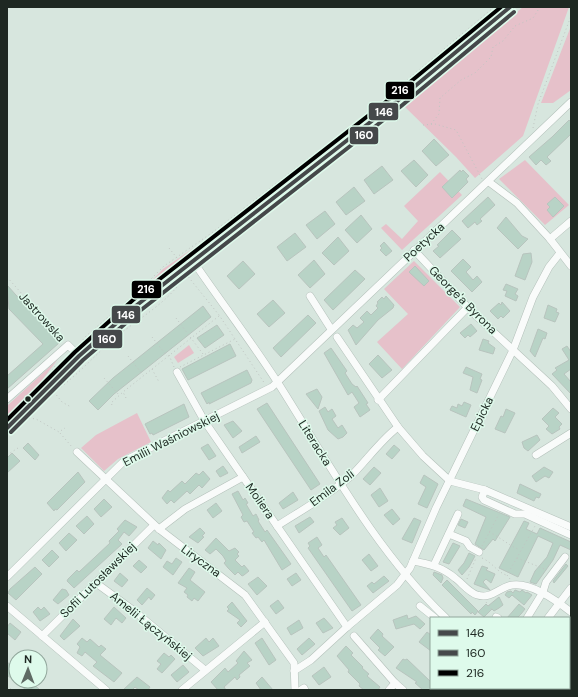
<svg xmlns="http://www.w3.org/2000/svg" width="578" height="697" font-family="'DM Sans',sans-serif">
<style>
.green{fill:#e6c1ca}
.building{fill:#b8d3c6;stroke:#b8c4be}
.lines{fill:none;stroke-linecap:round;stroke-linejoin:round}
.minor-casing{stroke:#b4c0ba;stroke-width:8}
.path{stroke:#c0c5c2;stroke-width:1;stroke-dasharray:1 3;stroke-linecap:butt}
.minor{stroke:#f9fbfa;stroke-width:7}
.bus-1-casing{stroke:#defaeb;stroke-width:7}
.bus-2-casing{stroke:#defaeb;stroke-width:7}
.bus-3-casing{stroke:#defaeb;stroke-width:7}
.bus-1{stroke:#45484a;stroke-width:4}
.bus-2{stroke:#45484a;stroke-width:4}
.bus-3{stroke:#000;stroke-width:4}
.bus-dot{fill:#1e2822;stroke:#defaeb;stroke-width:1.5}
.labels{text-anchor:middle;stroke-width:3;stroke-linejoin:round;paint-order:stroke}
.street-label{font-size:12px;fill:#1e2822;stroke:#defaeb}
.line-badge{stroke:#defaeb;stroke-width:1.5}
.badge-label{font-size:11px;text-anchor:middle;font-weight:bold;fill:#fff}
</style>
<rect width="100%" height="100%" fill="#d7e6de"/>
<g class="green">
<path d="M 497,7 L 506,7 L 380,112 L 147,293 L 83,348 L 77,349 L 88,337 L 142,291 L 163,269 L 214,234 L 371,112 Z"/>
<path d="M 523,7 L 569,7 L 523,136 L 475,178 L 456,157 L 404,106 Z"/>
<path d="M 571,26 L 571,90 L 553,103 L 541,103 Z"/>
<path d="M 525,160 L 569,205 L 545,225 L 499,179 Z"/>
<path d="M 440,172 L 462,195 L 402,250 L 381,228 L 386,224 L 402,239 L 418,221 L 404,206 Z"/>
<path d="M 414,261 L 460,307 L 402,369 L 377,342 L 408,314 L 384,289 Z"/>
<path d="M 189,345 L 194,353 L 178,363 L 174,357 Z"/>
<path d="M 72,355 L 71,359 L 7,423 L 7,421 L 43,385 L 60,363 Z"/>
<path d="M 58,359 L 40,383 L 7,416 L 7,406 Z"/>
<path d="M 137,413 L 151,442 L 118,459 L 104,471 L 81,448 L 96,435 Z"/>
</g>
<g class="building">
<path d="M 569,120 L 571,122 L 571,134 L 547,157 L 551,161 L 546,165 L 541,160 L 536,165 L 529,157 L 552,137 Z"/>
<path d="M 434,139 L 449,155 L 436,166 L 422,151 Z"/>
<path d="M 414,160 L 428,175 L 416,187 L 401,171 Z"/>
<path d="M 382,166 L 393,180 L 374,194 L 364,180 Z"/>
<path d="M 460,170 L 461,172 L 463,170 L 469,176 L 466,179 L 468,182 L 452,198 L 442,187 Z"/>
<path d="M 354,187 L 365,201 L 346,215 L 336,202 Z"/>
<path d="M 488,197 L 495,205 L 480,219 L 482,221 L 477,225 L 475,222 L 468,228 L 462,221 Z"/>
<path d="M 555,197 L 564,206 L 553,217 L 547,210 L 550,207 L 547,204 Z"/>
<path d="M 325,211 L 335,224 L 317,239 L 306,225 Z"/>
<path d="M 361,215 L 372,229 L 357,243 L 345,230 Z"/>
<path d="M 506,217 L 522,236 L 528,239 L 518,249 L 497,228 Z"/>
<path d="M 452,230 L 461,239 L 440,258 L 433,251 L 439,246 L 437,245 Z"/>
<path d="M 295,233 L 306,247 L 287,261 L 277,247 Z"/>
<path d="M 338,237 L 349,251 L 334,265 L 322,253 Z"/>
<path d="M 384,242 L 392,251 L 386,256 L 380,250 L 382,248 L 380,246 Z"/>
<path d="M 531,253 L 532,262 L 525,280 L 515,276 L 523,254 Z"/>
<path d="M 463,259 L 471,267 L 466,272 L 473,280 L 477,276 L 482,282 L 472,292 L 451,271 Z"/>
<path d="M 314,260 L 325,274 L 310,288 L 298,275 Z"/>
<path d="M 243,261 L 255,274 L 239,289 L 227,276 Z"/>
<path d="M 415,266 L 429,281 L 424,286 L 409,272 Z"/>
<path d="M 355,270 L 365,279 L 333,310 L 324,300 Z"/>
<path d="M 506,284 L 518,289 L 515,294 L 518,296 L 516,301 L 505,296 L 507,291 L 503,290 Z"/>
<path d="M 7,285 L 59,343 L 7,389 L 7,376 L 43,344 L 9,309 Z"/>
<path d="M 386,296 L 394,305 L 393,308 L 378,320 L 356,345 L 348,330 L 353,325 L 357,328 L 364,322 L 360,318 L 367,311 L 371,315 L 378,308 L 376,306 L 378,303 L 377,302 L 382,297 L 384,299 Z"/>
<path d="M 273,300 L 285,313 L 269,327 L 257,314 Z"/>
<path d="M 502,302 L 510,311 L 503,318 L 501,316 L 498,319 L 490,311 L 499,303 L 501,305 Z"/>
<path d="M 548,305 L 557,309 L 556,312 L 559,313 L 555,322 L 544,318 Z"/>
<path d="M 203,306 L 211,317 L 114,394 L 98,410 L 89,401 L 113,378 Z"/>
<path d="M 308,315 L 316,323 L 281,357 L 273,348 Z"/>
<path d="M 471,324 L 477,331 L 470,337 L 468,335 L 465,338 L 460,333 Z"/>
<path d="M 217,325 L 224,335 L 205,348 L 197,338 Z"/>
<path d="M 538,329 L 547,333 L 545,339 L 543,338 L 535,357 L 530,351 Z"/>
<path d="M 483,339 L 489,341 L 488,343 L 495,348 L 493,354 L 479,350 Z"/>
<path d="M 230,344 L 236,356 L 188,380 L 182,369 Z"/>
<path d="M 567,346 L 571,352 L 571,369 L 564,374 L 571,382 L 571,394 L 552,374 L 557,370 L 555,368 L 569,360 L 562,349 Z"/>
<path d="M 331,348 L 347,371 L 345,373 L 352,384 L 356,387 L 357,386 L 368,403 L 366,404 L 370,410 L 360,417 L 354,407 L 359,403 L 352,392 L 348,395 L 324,353 Z"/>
<path d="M 378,355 L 392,370 L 382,378 L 369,364 Z"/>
<path d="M 466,367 L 482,374 L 480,379 L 482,380 L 477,393 L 470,390 L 473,377 L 463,373 Z"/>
<path d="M 247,370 L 252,380 L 251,383 L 209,404 L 209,402 L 207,404 L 201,393 Z"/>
<path d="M 317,389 L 322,397 L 318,409 L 306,394 Z"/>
<path d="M 464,402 L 471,405 L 466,417 L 450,410 L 452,406 L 457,408 L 458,404 L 462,406 Z"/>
<path d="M 267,403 L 320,484 L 311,490 L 257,409 Z"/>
<path d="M 184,404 L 189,417 L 153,435 L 152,433 L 150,434 L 145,424 Z"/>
<path d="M 325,407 L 328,412 L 332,409 L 336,416 L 332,419 L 338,428 L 342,425 L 347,433 L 343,437 L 338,439 L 328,430 L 319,411 Z"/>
<path d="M 553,408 L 559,413 L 555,417 L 562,424 L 559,427 L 560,429 L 552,434 L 546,429 L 549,426 L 542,419 Z"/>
<path d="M 506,409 L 515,413 L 505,433 L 495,429 L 501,416 L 503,417 Z"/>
<path d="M 233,421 L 242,431 L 233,438 L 224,425 Z"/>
<path d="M 537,435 L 540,440 L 528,451 L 524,448 L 522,442 Z"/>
<path d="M 256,436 L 260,442 L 242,453 L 239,447 Z"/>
<path d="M 28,443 L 39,455 L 35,460 L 23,448 Z"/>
<path d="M 208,444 L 216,456 L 209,460 L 201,448 Z"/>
<path d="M 394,445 L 400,450 L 392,459 L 386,454 Z"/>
<path d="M 12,453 L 20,461 L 7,473 L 7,458 Z"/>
<path d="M 223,466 L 228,473 L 220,477 L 216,471 Z"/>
<path d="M 374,467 L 381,473 L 370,485 L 363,479 Z"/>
<path d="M 544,467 L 553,472 L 549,478 L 545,476 L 536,482 L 532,476 Z"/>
<path d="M 203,471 L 210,479 L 202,488 L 199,485 L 190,494 L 187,491 L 174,503 L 171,500 L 167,504 L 162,498 L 168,490 L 170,492 L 182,481 L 185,484 L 196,473 L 199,475 Z"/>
<path d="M 78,472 L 85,482 L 57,510 L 55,509 L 54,511 L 47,503 Z"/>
<path d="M 424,475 L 438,484 L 427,508 L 418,504 L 426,487 L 420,483 Z"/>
<path d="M 520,484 L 541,494 L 539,498 L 536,497 L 534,501 L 517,493 Z"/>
<path d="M 380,488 L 388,501 L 379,507 L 371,495 Z"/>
<path d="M 238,491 L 243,500 L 245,498 L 248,503 L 246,504 L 253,516 L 256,514 L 259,520 L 258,521 L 265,532 L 267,530 L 291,564 L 282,570 L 264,540 L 262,542 L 258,537 L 256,538 L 252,533 L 254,532 L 247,521 L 244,522 L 241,517 L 243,515 L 232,494 Z"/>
<path d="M 293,492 L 298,500 L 283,509 L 279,503 Z"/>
<path d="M 104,499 L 112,507 L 101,517 L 94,509 Z"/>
<path d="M 466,499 L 510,517 L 495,541 L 493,539 L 484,550 L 475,544 L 486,517 L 463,506 Z"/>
<path d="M 216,503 L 222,511 L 213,518 L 207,510 Z"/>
<path d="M 392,509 L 400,519 L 393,525 L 384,515 Z"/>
<path d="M 87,516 L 94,524 L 84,534 L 76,526 Z"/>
<path d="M 310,517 L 314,522 L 299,533 L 295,526 Z"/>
<path d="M 342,518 L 349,528 L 340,535 L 333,528 L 337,525 L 335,522 Z"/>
<path d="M 414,518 L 421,521 L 412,543 L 402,539 Z"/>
<path d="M 461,519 L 468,522 L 465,528 L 458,525 Z"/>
<path d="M 125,520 L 137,527 L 129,536 L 124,532 L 118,540 L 122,544 L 74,588 L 67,581 L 68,579 L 77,570 L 79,572 L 110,543 L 109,541 L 119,531 L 117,529 Z"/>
<path d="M 524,521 L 529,523 L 526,529 L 537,534 L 540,528 L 571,542 L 571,550 L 560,545 L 553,560 L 536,584 L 530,582 L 535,571 L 547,557 L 553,543 L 538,536 L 518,577 L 499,568 Z"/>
<path d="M 200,528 L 205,533 L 202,536 L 204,537 L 198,543 L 189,537 Z"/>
<path d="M 69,533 L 77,540 L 66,551 L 59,543 Z"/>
<path d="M 317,537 L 322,545 L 318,548 L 324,557 L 326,555 L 361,605 L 352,611 L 308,548 L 310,546 L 308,543 Z"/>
<path d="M 216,538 L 229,551 L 235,548 L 239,552 L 237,554 L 239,556 L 235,560 L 242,567 L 244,565 L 249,571 L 244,575 L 242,576 L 238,572 L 235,575 L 228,568 L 224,563 L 226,561 L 223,556 L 216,549 L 210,554 L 205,550 Z"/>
<path d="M 153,541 L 158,545 L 159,543 L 166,550 L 161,559 L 148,548 Z"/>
<path d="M 453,543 L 460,546 L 449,564 L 443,562 Z"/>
<path d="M 52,550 L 59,557 L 49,567 L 42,560 Z"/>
<path d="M 469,553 L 475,556 L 469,567 L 462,575 L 458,570 L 464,563 Z"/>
<path d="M 369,554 L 378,566 L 371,571 L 362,560 Z"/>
<path d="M 176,558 L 182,562 L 173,575 L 163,567 L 167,561 L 172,564 Z"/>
<path d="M 139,560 L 147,567 L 141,573 L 133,566 Z"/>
<path d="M 566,564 L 568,566 L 554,583 L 553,581 Z"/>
<path d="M 482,566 L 488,568 L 486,570 L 495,574 L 491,583 L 486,579 L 483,582 L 490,590 L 474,584 Z"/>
<path d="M 35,567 L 42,574 L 16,600 L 8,593 L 10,589 Z"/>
<path d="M 189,568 L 195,572 L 190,580 L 205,592 L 198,601 L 194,598 L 192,601 L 187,597 L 188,595 L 184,592 L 187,588 L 178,583 Z"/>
<path d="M 434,572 L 442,575 L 443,578 L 441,583 L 433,575 Z"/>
<path d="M 120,573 L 128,580 L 122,587 L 114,581 Z"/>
<path d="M 296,573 L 301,580 L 292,586 L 287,579 Z"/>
<path d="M 384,576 L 389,581 L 373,593 L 367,586 L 372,582 L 374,584 Z"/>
<path d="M 258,577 L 267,586 L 257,595 L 248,584 Z"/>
<path d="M 447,580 L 478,611 L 475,615 L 472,612 L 471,614 L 442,585 Z"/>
<path d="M 147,588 L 155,595 L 151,600 L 149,597 L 142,605 L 137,600 Z"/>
<path d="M 62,589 L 66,590 L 69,595 L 58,604 L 53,600 Z"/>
<path d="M 515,590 L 520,592 L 522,590 L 526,593 L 527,592 L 532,595 L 524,605 L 512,595 L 509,598 L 505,595 L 507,592 L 511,591 L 513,593 Z"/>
<path d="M 499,597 L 503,605 L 499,608 L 494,611 L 492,609 L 484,617 L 478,612 L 486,604 L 488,606 Z"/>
<path d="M 278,600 L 284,608 L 276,614 L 270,606 Z"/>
<path d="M 232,602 L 247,621 L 241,627 L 237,623 L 240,620 L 227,611 L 229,609 L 227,607 Z"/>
<path d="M 519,604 L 525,609 L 521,614 L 517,618 L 507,618 Z"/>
<path d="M 38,607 L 41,610 L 44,607 L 50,614 L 40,621 L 33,612 Z"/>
<path d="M 114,607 L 126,618 L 122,623 L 116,618 L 111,625 L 104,619 Z"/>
<path d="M 407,615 L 408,619 L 416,616 L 425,624 L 420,629 L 414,624 L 396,629 L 393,620 Z"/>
<path d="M 324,618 L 333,628 L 323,633 L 316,623 Z"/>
<path d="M 73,619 L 80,626 L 64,640 L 60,636 Z"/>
<path d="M 299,620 L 303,628 L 291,635 L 287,628 Z"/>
<path d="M 10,623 L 21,632 L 15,640 L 7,633 L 7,627 Z"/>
<path d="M 378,629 L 383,634 L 382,636 L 394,647 L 385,656 L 378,650 L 380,648 L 370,638 Z"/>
<path d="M 427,632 L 431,635 L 431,651 L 419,642 Z"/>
<path d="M 82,638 L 87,642 L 90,639 L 99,647 L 101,645 L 106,649 L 100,655 L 122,673 L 114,682 L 93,666 L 97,662 L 85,652 L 82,656 L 77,653 L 80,647 L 77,644 Z"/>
<path d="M 206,638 L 209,642 L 213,638 L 219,646 L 203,656 L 195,648 Z"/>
<path d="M 262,638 L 276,660 L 269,665 L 255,643 Z"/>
<path d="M 309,638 L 315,644 L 302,655 L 297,649 Z"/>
<path d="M 346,646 L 353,653 L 351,655 L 363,667 L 362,668 L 369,674 L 367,676 L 380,687 L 378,690 L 364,690 L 359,686 L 360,684 L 348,672 L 349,670 L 337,656 Z"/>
<path d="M 244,651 L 252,660 L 247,663 L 250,666 L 239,675 L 240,677 L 237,680 L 235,677 L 224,687 L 226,690 L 218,690 L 211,682 L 225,668 L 228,672 L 238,663 L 236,661 Z"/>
<path d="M 164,653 L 169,657 L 171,655 L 175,659 L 162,673 L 157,669 L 161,664 L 157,661 Z"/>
<path d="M 403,659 L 405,660 L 407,659 L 431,682 L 431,690 L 423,690 L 415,683 L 417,682 L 396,668 Z"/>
<path d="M 7,662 L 16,669 L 16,675 L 12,679 L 7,675 Z"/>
<path d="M 183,665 L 189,672 L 177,682 L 171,675 Z"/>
<path d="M 324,667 L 331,677 L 319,685 L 312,676 Z"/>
<path d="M 137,677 L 150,687 L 148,690 L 139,690 L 135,687 L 132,690 L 123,690 Z"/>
<path d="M 262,677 L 273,690 L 261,690 L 256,683 Z"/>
<path d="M 24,681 L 30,681 L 40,690 L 26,690 L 20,685 Z"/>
</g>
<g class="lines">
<defs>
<g id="minor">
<path d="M 489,182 L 517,203 L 550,239 L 571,266"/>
<path d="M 550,239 L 571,221"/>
<path d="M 414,250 L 472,312 L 552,386 L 571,409"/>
<path d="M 193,261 C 221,302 251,341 278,383 C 330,465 375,550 446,618"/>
<path d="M 310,296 L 331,329"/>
<path d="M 337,337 L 398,427 L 423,456 L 450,481 L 485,490 L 571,527"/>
<path d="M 177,372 L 205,422 L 347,627"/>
<path d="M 7,399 L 68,345 L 79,356"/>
<path d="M 378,400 L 468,307"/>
<path d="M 7,428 L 79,356 L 137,305 L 396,102 L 510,7"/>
<path d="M 77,452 L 159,529 L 245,595 L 294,663 L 295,690"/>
<path d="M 536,455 L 571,433"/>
<path d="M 485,490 L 482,497 L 484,500 L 515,514 L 525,514 L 571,535"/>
<path d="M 277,526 C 302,510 329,495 351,476 C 367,460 380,441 398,427"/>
<path d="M 159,529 L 185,509 L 243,477"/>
<path d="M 449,534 L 466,541 L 470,547 L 479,552"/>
<path d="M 413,561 C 429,564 442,567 455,578 C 462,583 468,592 477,595 C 490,599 497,590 508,586 C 528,579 557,601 571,612"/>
<path d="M 434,565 L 458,514"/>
<path d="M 7,577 L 124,461 L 272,387 L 571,102"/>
<path d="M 96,583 L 133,610 L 205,670"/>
<path d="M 7,606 L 106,690"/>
<path d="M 420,606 L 435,618"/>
<path d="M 496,617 L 498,618"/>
<path d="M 527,618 L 543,592 L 546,582 L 565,557"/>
<path d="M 548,618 L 571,588"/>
<path d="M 42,636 L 154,525"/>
<path d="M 354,636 L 395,683 L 403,690"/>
<path d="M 294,671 L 311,660 L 347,627 L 397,585 L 410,568 L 436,508 L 513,350 L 533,297 L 549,267 L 560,253"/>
<path d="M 517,688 L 519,690"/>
<path d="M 528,688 L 531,690"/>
<path d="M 182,690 L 265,622"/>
<path d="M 301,690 L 304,688 L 305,690"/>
<path d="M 389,690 L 395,683"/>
<path d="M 482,690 L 483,688"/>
</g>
</defs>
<use href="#minor" class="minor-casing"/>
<g class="path">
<path d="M 431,124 L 439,114 L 440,98 L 461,80 L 475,73 L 491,57 L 493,47 L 503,41 L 515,26 L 533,18 L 540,7"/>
<path d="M 423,125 L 435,124 L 456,130 L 482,179"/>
<path d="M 533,128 L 538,104 L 571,16"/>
<path d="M 169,248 L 181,263"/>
<path d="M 186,274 L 219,315 L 265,384"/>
<path d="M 7,277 L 63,340"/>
<path d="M 176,318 L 203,354"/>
<path d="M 152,337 L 167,356"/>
<path d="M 78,346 L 86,336 L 142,288 L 164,266 L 213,232 L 370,111 L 494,7"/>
<path d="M 169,355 L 174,367"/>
<path d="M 128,356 L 143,375"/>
<path d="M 180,367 L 235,339"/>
<path d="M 152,369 L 159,382"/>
<path d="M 104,378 L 119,395"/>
<path d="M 43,383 L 55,366"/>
<path d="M 54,392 L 62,402 L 71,407"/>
<path d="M 51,394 C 76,378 96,353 119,335 C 139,318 170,301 183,278"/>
<path d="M 126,398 L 123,392 L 219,316"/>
<path d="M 112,405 L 111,403 L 123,392"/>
<path d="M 29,418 L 32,413"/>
<path d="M 29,418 L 36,419 L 59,432 L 65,428"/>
<path d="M 60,433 L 72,447"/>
<path d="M 7,455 L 18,448"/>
<path d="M 489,532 C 500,537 508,545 520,550"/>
<path d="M 482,546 L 499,514"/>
<path d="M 482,558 C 493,563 496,571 506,575"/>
<path d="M 517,558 L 547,570"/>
<path d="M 467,579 L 476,558"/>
<path d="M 510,579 L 507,575 L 535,526"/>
<path d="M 486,602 L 493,611"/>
<path d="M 7,686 L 12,690"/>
</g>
<use href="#minor" class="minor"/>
<defs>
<path id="bus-1" d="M 7,428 L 79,356 L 137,305 L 396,102 L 510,7"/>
<path id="bus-2" d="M 11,432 L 83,360 L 141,310 L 400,107 L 514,12"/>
<path id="bus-3" d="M 7,420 L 75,352 L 133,300 L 392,97 L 501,7"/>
</defs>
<use href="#bus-1" class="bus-1-casing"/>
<use href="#bus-2" class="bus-2-casing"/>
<use href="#bus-3" class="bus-3-casing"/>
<use href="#bus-1" class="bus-1"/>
<use href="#bus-2" class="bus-2"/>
<use href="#bus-3" class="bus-3"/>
</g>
<circle class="bus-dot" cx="28" cy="399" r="3.5"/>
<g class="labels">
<g class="street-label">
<text transform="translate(424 242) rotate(-43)" y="4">Poetycka</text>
<text transform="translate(463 300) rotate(45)" y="4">George'a Byrona</text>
<text transform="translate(42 317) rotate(48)" y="4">Jastrowska</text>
<text transform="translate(482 414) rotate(-64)" y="4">Epicka</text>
<text transform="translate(171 439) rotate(-27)" y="4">Emilii Waśniowskiej</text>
<text transform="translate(315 443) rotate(58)" y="4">Literacka</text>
<text transform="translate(332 488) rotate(-37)" y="4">Emila Zoli</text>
<text transform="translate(260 501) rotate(55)" y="4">Moliera</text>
<text transform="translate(201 561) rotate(36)" y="4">Liryczna</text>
<text transform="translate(98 580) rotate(-45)" y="4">Sofii Lutosławskiej</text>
<text transform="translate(151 626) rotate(39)" y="4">Amelii Łączyńskiej</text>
</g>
</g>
<g class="line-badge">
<rect x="385" y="81" width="30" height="19" rx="4" fill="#000"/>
<rect x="368" y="102" width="31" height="19" rx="4" fill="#45484a"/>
<rect x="349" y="126" width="30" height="19" rx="4" fill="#45484a"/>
<rect x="131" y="280" width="31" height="19" rx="4" fill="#000"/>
<rect x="111" y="305" width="30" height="19" rx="4" fill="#45484a"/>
<rect x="92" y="329" width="31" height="20" rx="4" fill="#45484a"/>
</g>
<g class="badge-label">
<text x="400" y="94">216</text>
<text x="384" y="116">146</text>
<text x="364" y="139">160</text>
<text x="146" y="293">216</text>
<text x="126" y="319">146</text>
<text x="107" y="343">160</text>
</g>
<rect width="578" height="697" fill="none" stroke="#1e2822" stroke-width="16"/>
<rect x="430" y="617" width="140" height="72" fill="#defaeb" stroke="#91a69b"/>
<rect x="438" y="630" width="20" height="6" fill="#45484a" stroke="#91a69b"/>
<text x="466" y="637" font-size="12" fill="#1e2822">146</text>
<rect x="438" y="650" width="20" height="6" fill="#45484a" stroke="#91a69b"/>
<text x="466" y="657" font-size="12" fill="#1e2822">160</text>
<rect x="438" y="670" width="20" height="6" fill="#000000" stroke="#91a69b"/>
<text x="466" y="677" font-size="12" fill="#1e2822">216</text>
<g transform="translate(28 669) rotate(1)"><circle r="19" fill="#defaeb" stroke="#91a69b"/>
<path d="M0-3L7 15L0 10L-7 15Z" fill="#5f6a64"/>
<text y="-6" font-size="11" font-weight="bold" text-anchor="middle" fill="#1e2822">N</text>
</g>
</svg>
